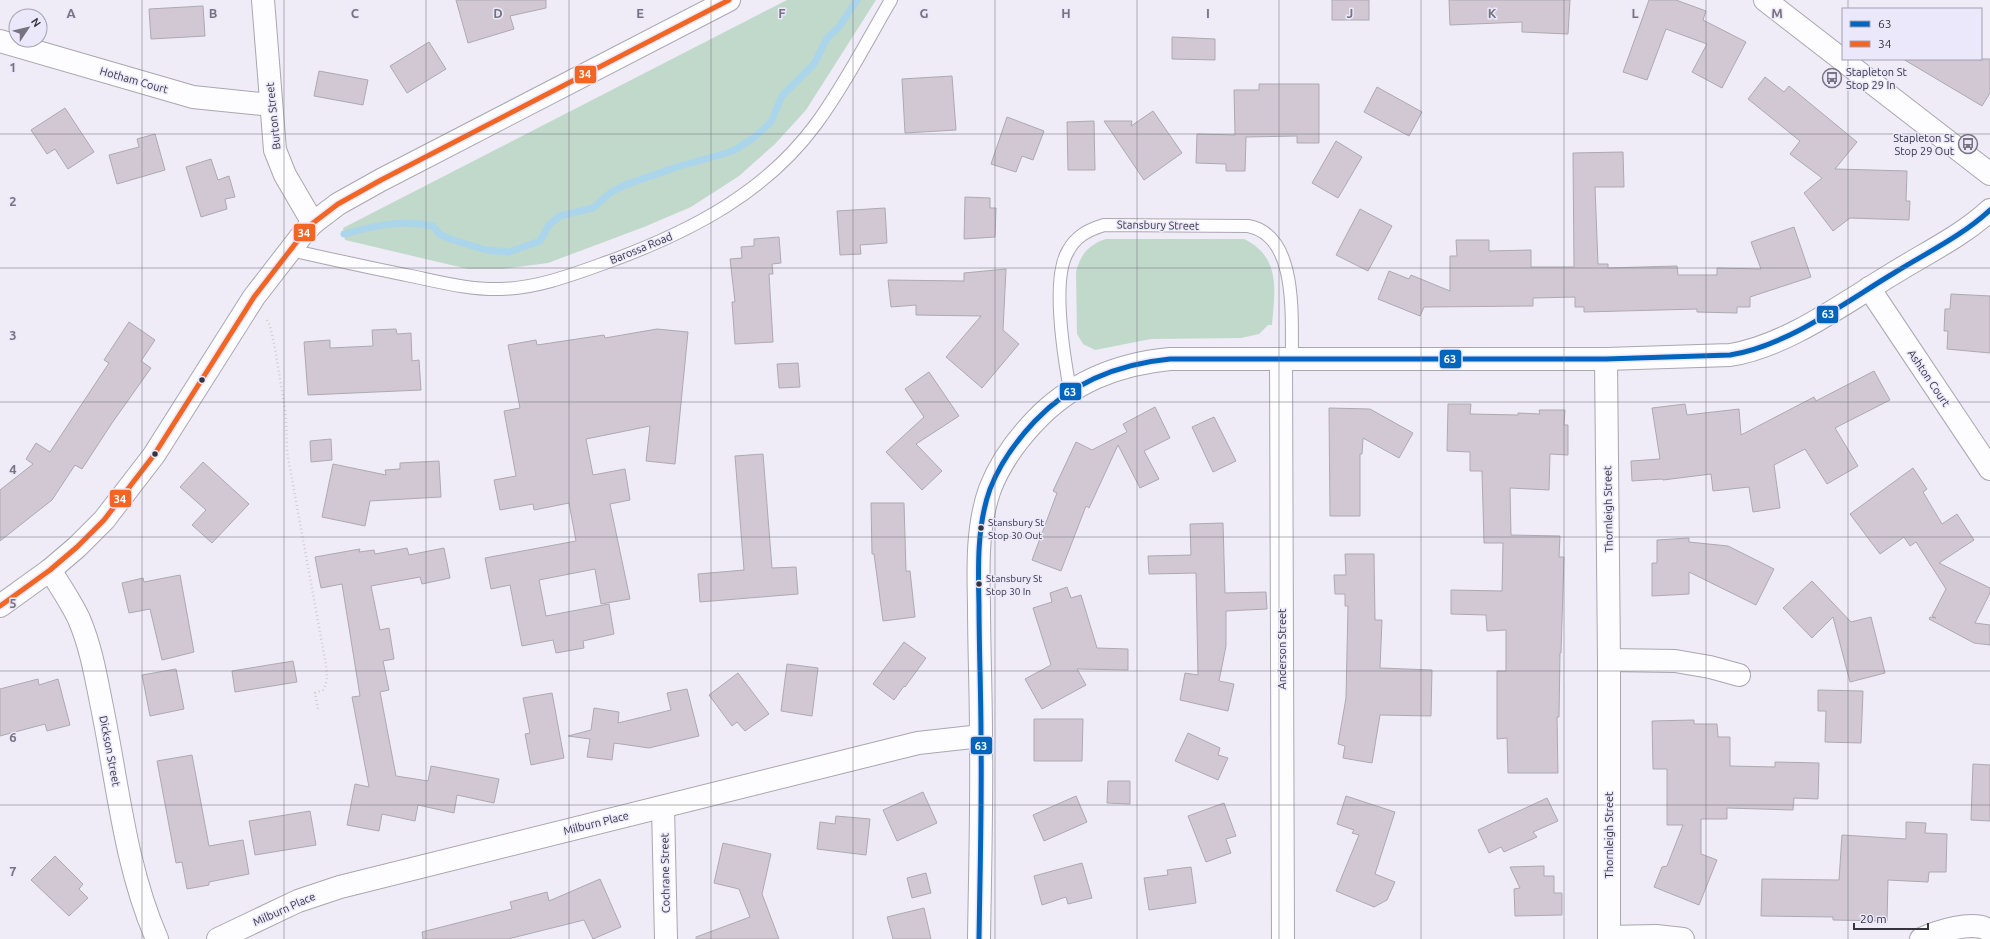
<svg xmlns="http://www.w3.org/2000/svg" width="1990" height="939" font-family="Ubuntu,sans-serif">
<style>
.green{fill:#c1d9ca}
.lines{fill:none;stroke-linecap:round;stroke-linejoin:round}
.stream{stroke:#aad5eb;stroke-width:7}
.building{fill:#d1c8d4;stroke:#aea9b1}
.lane-casing{stroke:#a9a7b0;stroke-width:14}
.street-casing{stroke:#a9a7b0;stroke-width:24}
.secondary-casing{stroke:#a9a7b0;stroke-width:24}
.path{stroke:#cecdd1;stroke-width:2.5;stroke-dasharray:1 3;stroke-linecap:butt}
.lane{stroke:#fdfcfe;stroke-width:12}
.street{stroke:#fdfcfe;stroke-width:22}
.secondary{stroke:#fdfcfe;stroke-width:22}
.bus-1-casing{stroke:#ece8fc;stroke-width:8}
.bus-2-casing{stroke:#ece8fc;stroke-width:8}
.bus-1{stroke:#0065bd;stroke-width:5}
.bus-2{stroke:#f26522;stroke-width:5}
.grid{fill:none;stroke:#77747f;stroke-width:1;stroke-opacity:0.55}
.bus-dot{fill:#36343e;stroke:#ece8fc;stroke-width:1.5}
.labels{text-anchor:middle;stroke-width:3;stroke-linejoin:round;paint-order:stroke}
.bus-label{font-size:10px;fill:#36343e;stroke:#ece8fc;text-anchor:start}
.poi-label{font-size:11px;fill:#36343e;stroke:#ece8fc;text-anchor:start}
.street-label{font-size:11px;fill:#36343e;stroke:#ece8fc}
.grid-label{font-size:13px;text-anchor:middle;font-weight:bold;fill:#77747f;stroke:#ece8fc;stroke-width:3;stroke-linejoin:round;paint-order:stroke}
.line-badge{stroke:#ece8fc;stroke-width:1.5}
.badge-label{font-size:11px;text-anchor:middle;font-weight:bold;fill:#fff}
</style>
<rect width="100%" height="100%" fill="#efecf7"/>
<g class="green">
<path d="M 787,0 L 876,0 L 806,110 L 775,144 L 739,176 L 691,207 L 644,227 L 548,263 L 502,269 L 468,269 L 345,240 L 343,228 Z"/>
<path d="M 1106,239 L 1244,239 C 1281,257 1275,290 1272,325 L 1268,325 L 1259,334 L 1241,338 L 1151,339 L 1095,350 L 1083,344 L 1077,334 L 1076,272 C 1080,255 1089,244 1106,239 Z"/>
</g>
<g class="lines">
<path class="stream" d="M 344,234 C 374,226 402,219 433,226 L 439,234 L 450,239 L 486,250 L 509,252 L 540,241 L 549,225 L 560,216 L 593,208 L 610,193 L 625,185 L 677,167 L 733,151 L 755,137 L 771,122 L 782,96 L 814,64 L 827,38 L 839,27 L 857,0"/>
</g>
<g class="building">
<path d="M 456,0 L 546,0 L 546,8 L 510,16 L 514,29 L 468,43 Z"/>
<rect x="1332" y="0" width="37" height="20"/>
<path d="M 1449,0 L 1570,0 L 1568,34 L 1522,32 L 1522,22 L 1450,25 Z"/>
<path d="M 1649,0 L 1676,0 L 1706,11 L 1703,20 L 1746,42 L 1722,88 L 1692,72 L 1707,44 L 1666,29 L 1647,80 L 1623,72 Z"/>
<path d="M 203,6 L 205,36 L 151,39 L 149,9 Z"/>
<path d="M 1172,37 L 1215,39 L 1215,60 L 1172,59 Z"/>
<path d="M 429,42 L 446,69 L 407,93 L 390,66 Z"/>
<path d="M 1903,59 L 1990,59 L 1990,93 L 1982,106 Z"/>
<path d="M 319,71 L 368,80 L 363,105 L 314,96 Z"/>
<path d="M 952,76 L 956,130 L 905,133 L 902,79 Z"/>
<path d="M 1765,77 L 1784,92 L 1789,86 L 1857,142 L 1835,169 L 1907,171 L 1906,201 L 1910,201 L 1909,220 L 1850,218 L 1833,231 L 1804,193 L 1822,178 L 1790,154 L 1800,141 L 1748,99 Z"/>
<path d="M 1259,84 L 1319,84 L 1319,143 L 1297,143 L 1297,136 L 1246,137 L 1245,171 L 1226,171 L 1226,164 L 1196,163 L 1197,134 L 1235,135 L 1234,90 L 1259,90 Z"/>
<path d="M 1377,87 L 1422,112 L 1409,136 L 1364,112 Z"/>
<path d="M 65,108 L 94,152 L 68,169 L 55,149 L 47,154 L 31,130 Z"/>
<path d="M 1153,111 L 1182,153 L 1144,180 L 1104,121 L 1132,121 L 1131,126 Z"/>
<path d="M 1007,117 L 1044,131 L 1033,160 L 1022,156 L 1016,172 L 991,164 Z"/>
<path d="M 1094,121 L 1095,170 L 1068,170 L 1067,122 Z"/>
<path d="M 155,134 L 165,170 L 117,184 L 109,155 L 139,147 L 137,139 Z"/>
<path d="M 1336,141 L 1362,157 L 1338,198 L 1312,183 Z"/>
<path d="M 1623,152 L 1624,187 L 1595,187 L 1598,264 L 1608,264 L 1608,268 L 1677,266 L 1678,275 L 1717,275 L 1717,268 L 1761,269 L 1751,242 L 1794,227 L 1811,277 L 1750,297 L 1750,307 L 1737,307 L 1737,313 L 1697,312 L 1697,309 L 1584,312 L 1584,307 L 1575,307 L 1575,297 L 1533,298 L 1533,306 L 1424,307 L 1420,316 L 1378,299 L 1389,271 L 1409,279 L 1411,275 L 1450,291 L 1450,256 L 1457,256 L 1456,240 L 1489,240 L 1489,251 L 1531,250 L 1531,267 L 1574,267 L 1573,153 Z"/>
<path d="M 211,159 L 218,180 L 229,176 L 235,197 L 225,199 L 227,209 L 201,217 L 186,167 Z"/>
<path d="M 965,197 L 990,198 L 990,208 L 996,208 L 995,237 L 964,239 Z"/>
<path d="M 885,208 L 887,243 L 860,245 L 861,254 L 840,255 L 837,211 Z"/>
<path d="M 1360,209 L 1392,226 L 1368,271 L 1336,255 Z"/>
<path d="M 779,237 L 781,263 L 772,264 L 773,274 L 769,274 L 773,342 L 735,344 L 732,302 L 735,302 L 730,259 L 742,258 L 741,247 L 754,246 L 754,239 Z"/>
<path d="M 1006,269 L 1003,330 L 1019,344 L 982,388 L 946,357 L 981,316 L 916,315 L 916,305 L 891,307 L 888,280 L 964,281 L 964,273 Z"/>
<path d="M 1951,294 L 1990,296 L 1990,353 L 1947,349 L 1948,331 L 1944,331 L 1945,309 L 1950,309 Z"/>
<path d="M 129,322 L 155,340 L 141,361 L 151,368 L 112,423 L 82,469 L 75,465 L 52,500 L 0,541 L 0,490 L 33,464 L 26,459 L 36,443 L 50,452 L 109,363 L 104,360 Z"/>
<path d="M 396,329 L 397,334 L 411,333 L 412,361 L 419,360 L 421,390 L 308,395 L 304,342 L 330,340 L 330,348 L 373,346 L 372,330 Z"/>
<path d="M 657,329 L 688,332 L 675,464 L 646,461 L 650,426 L 586,439 L 593,475 L 625,469 L 630,500 L 610,504 L 630,599 L 601,604 L 595,569 L 539,580 L 546,616 L 609,604 L 614,634 L 583,641 L 584,648 L 556,653 L 553,640 L 522,646 L 510,585 L 491,589 L 485,558 L 576,541 L 569,503 L 534,510 L 533,504 L 500,510 L 494,480 L 516,476 L 504,411 L 520,408 L 508,345 L 536,340 L 537,345 L 604,335 L 605,338 Z"/>
<path d="M 798,363 L 800,387 L 779,388 L 777,364 Z"/>
<path d="M 1874,371 L 1890,400 L 1835,428 L 1858,466 L 1827,484 L 1805,449 L 1774,465 L 1780,508 L 1753,512 L 1749,487 L 1713,491 L 1711,474 L 1663,480 L 1662,479 L 1632,481 L 1631,461 L 1660,459 L 1652,408 L 1685,404 L 1687,415 L 1739,409 L 1741,435 L 1814,397 L 1816,401 Z"/>
<path d="M 929,372 L 959,416 L 916,444 L 942,471 L 922,490 L 886,452 L 924,417 L 905,389 Z"/>
<path d="M 1448,404 L 1471,404 L 1470,414 L 1518,415 L 1518,413 L 1540,414 L 1539,410 L 1565,410 L 1564,425 L 1568,425 L 1568,455 L 1550,454 L 1549,490 L 1510,488 L 1511,535 L 1560,536 L 1559,557 L 1564,557 L 1561,653 L 1560,653 L 1559,717 L 1557,717 L 1558,773 L 1508,773 L 1507,738 L 1497,739 L 1497,671 L 1506,671 L 1506,630 L 1487,631 L 1486,615 L 1451,614 L 1451,590 L 1502,591 L 1503,543 L 1484,543 L 1482,471 L 1470,471 L 1470,452 L 1447,451 Z"/>
<path d="M 1155,407 L 1170,438 L 1144,451 L 1159,479 L 1140,488 L 1118,445 L 1089,508 L 1086,506 L 1061,571 L 1032,560 L 1057,493 L 1053,491 L 1076,442 L 1092,450 L 1127,432 L 1123,424 Z"/>
<path d="M 1329,408 L 1370,409 L 1413,433 L 1399,458 L 1363,438 L 1362,454 L 1360,454 L 1360,516 L 1330,516 Z"/>
<path d="M 1214,417 L 1236,461 L 1213,472 L 1192,427 Z"/>
<path d="M 331,439 L 332,460 L 311,462 L 310,441 Z"/>
<path d="M 763,454 L 772,568 L 796,567 L 798,594 L 700,602 L 698,574 L 744,570 L 735,456 Z"/>
<path d="M 439,461 L 441,497 L 370,501 L 365,526 L 322,517 L 333,464 L 386,475 L 385,470 L 400,469 L 400,463 Z"/>
<path d="M 203,462 L 249,504 L 212,543 L 192,525 L 206,510 L 180,487 Z"/>
<path d="M 1913,468 L 1927,489 L 1923,492 L 1942,524 L 1957,514 L 1974,540 L 1939,563 L 1990,588 L 1990,593 L 1975,623 L 1990,625 L 1990,645 L 1974,643 L 1929,619 L 1930,617 L 1936,618 L 1932,616 L 1946,589 L 1916,542 L 1910,546 L 1904,537 L 1880,554 L 1850,514 Z"/>
<path d="M 871,503 L 904,503 L 906,571 L 910,571 L 915,617 L 883,621 L 874,554 L 872,554 Z"/>
<path d="M 1223,523 L 1225,593 L 1266,592 L 1267,609 L 1226,611 L 1226,646 L 1219,681 L 1234,684 L 1228,711 L 1180,700 L 1185,673 L 1198,675 L 1196,573 L 1149,574 L 1148,556 L 1191,555 L 1190,524 Z"/>
<path d="M 1689,538 L 1689,542 L 1728,546 L 1774,569 L 1756,605 L 1689,572 L 1689,594 L 1652,596 L 1652,563 L 1657,563 L 1657,540 Z"/>
<path d="M 407,548 L 409,555 L 444,548 L 450,578 L 422,584 L 420,577 L 371,586 L 380,630 L 389,628 L 394,659 L 383,661 L 389,690 L 380,692 L 396,776 L 428,781 L 431,766 L 499,779 L 494,803 L 457,795 L 454,813 L 418,805 L 415,821 L 382,814 L 379,831 L 347,825 L 355,784 L 369,787 L 352,697 L 360,696 L 342,584 L 321,588 L 315,557 L 360,549 L 359,552 L 374,550 L 375,554 Z"/>
<path d="M 1345,554 L 1374,554 L 1375,620 L 1382,620 L 1380,668 L 1432,670 L 1431,716 L 1380,715 L 1372,763 L 1343,758 L 1345,746 L 1338,744 L 1346,698 L 1348,606 L 1345,606 L 1345,594 L 1335,594 L 1334,575 L 1346,575 Z"/>
<path d="M 180,575 L 194,652 L 162,660 L 150,609 L 129,613 L 122,583 L 143,578 L 144,582 Z"/>
<path d="M 1812,581 L 1851,622 L 1871,617 L 1885,673 L 1850,682 L 1833,617 L 1812,638 L 1783,608 Z"/>
<path d="M 1067,587 L 1071,598 L 1081,595 L 1097,648 L 1128,649 L 1128,670 L 1077,669 L 1086,685 L 1042,709 L 1025,679 L 1051,665 L 1033,608 L 1052,602 L 1050,593 Z"/>
<path d="M 904,642 L 926,658 L 905,687 L 904,686 L 894,700 L 873,684 Z"/>
<path d="M 293,661 L 297,682 L 235,692 L 232,671 Z"/>
<path d="M 787,664 L 818,668 L 812,716 L 781,711 Z"/>
<path d="M 176,669 L 184,709 L 150,716 L 142,675 Z"/>
<path d="M 738,673 L 769,714 L 745,731 L 737,722 L 732,726 L 709,695 Z"/>
<path d="M 38,679 L 39,685 L 58,679 L 70,725 L 47,731 L 45,724 L 0,736 L 0,689 Z"/>
<path d="M 687,689 L 699,736 L 649,748 L 614,743 L 612,760 L 587,757 L 590,739 L 568,736 L 591,730 L 594,708 L 619,712 L 618,723 L 671,710 L 667,693 Z"/>
<path d="M 1818,690 L 1863,691 L 1861,743 L 1825,742 L 1826,711 L 1818,711 Z"/>
<path d="M 552,693 L 564,758 L 531,765 L 525,734 L 530,733 L 523,698 Z"/>
<path d="M 1034,719 L 1083,719 L 1082,761 L 1034,761 Z"/>
<path d="M 1694,720 L 1694,724 L 1717,724 L 1718,737 L 1730,737 L 1730,766 L 1775,767 L 1775,762 L 1819,763 L 1818,799 L 1794,798 L 1793,810 L 1727,808 L 1727,819 L 1701,819 L 1701,854 L 1717,860 L 1699,905 L 1654,887 L 1662,867 L 1667,866 L 1683,825 L 1667,825 L 1667,769 L 1653,769 L 1652,721 Z"/>
<path d="M 1188,733 L 1220,748 L 1218,755 L 1228,758 L 1218,780 L 1175,761 Z"/>
<path d="M 192,755 L 209,846 L 243,840 L 249,874 L 209,882 L 209,885 L 187,889 L 182,862 L 176,863 L 157,761 Z"/>
<path d="M 1973,764 L 1990,765 L 1990,821 L 1971,820 Z"/>
<path d="M 1108,781 L 1130,781 L 1130,804 L 1107,803 Z"/>
<path d="M 923,792 L 937,823 L 897,841 L 883,810 Z"/>
<path d="M 1076,796 L 1087,822 L 1044,841 L 1033,815 Z"/>
<path d="M 1346,796 L 1395,812 L 1375,874 L 1395,882 L 1387,900 L 1374,907 L 1336,891 L 1359,835 L 1352,833 L 1354,830 L 1337,824 Z"/>
<path d="M 1547,798 L 1558,821 L 1533,832 L 1537,837 L 1504,852 L 1501,847 L 1489,853 L 1478,830 Z"/>
<path d="M 1224,803 L 1236,836 L 1226,839 L 1231,853 L 1206,862 L 1188,816 Z"/>
<path d="M 310,811 L 316,845 L 255,855 L 249,821 Z"/>
<path d="M 836,816 L 870,819 L 866,855 L 817,849 L 820,822 L 835,824 Z"/>
<path d="M 1906,822 L 1926,823 L 1925,833 L 1947,834 L 1946,872 L 1929,872 L 1928,882 L 1888,880 L 1887,921 L 1833,920 L 1833,917 L 1761,916 L 1762,879 L 1839,880 L 1842,835 L 1906,839 Z"/>
<path d="M 723,843 L 771,854 L 762,894 L 779,939 L 696,939 L 696,937 L 750,917 L 739,889 L 714,883 Z"/>
<path d="M 55,856 L 83,884 L 79,889 L 88,898 L 69,916 L 31,880 Z"/>
<path d="M 1082,863 L 1092,898 L 1068,904 L 1066,897 L 1042,905 L 1034,876 Z"/>
<path d="M 1544,866 L 1544,876 L 1554,876 L 1554,893 L 1562,893 L 1562,915 L 1515,916 L 1514,889 L 1520,888 L 1510,867 Z"/>
<path d="M 1191,867 L 1196,903 L 1149,910 L 1144,878 L 1168,875 L 1167,870 Z"/>
<path d="M 926,873 L 931,893 L 912,898 L 907,878 Z"/>
<path d="M 600,879 L 621,927 L 593,939 L 584,920 L 508,939 L 423,939 L 422,932 L 512,909 L 510,902 L 547,892 L 549,901 Z"/>
<path d="M 924,908 L 931,939 L 893,939 L 887,917 Z"/>
</g>
<g class="lines">
<defs>
<g id="lane">
<path d="M 290,250 C 330,259 370,268 411,276 C 440,282 470,290 501,289 C 541,288 579,272 616,259 C 693,230 766,192 816,124 C 844,86 867,41 891,0"/>
<path d="M 1070,390 C 1064,357 1051,279 1068,251 C 1076,236 1088,230 1104,225 L 1248,226 C 1299,235 1291,320 1292,359"/>
</g>
<g id="street">
<path d="M 263,0 L 275,150 L 285,175 L 313,223"/>
<path d="M 1765,0 L 1990,174"/>
<path d="M 0,41 L 193,97 L 271,105"/>
<path d="M 1869,288 L 1990,469"/>
<path d="M 1281,359 L 1283,939"/>
<path d="M 1606,359 L 1609,660 L 1609,939"/>
<path d="M 50,570 C 60,586 71,602 79,619 C 91,647 96,677 102,707 C 118,785 125,866 157,939"/>
<path d="M 1609,660 L 1675,661 L 1710,667 L 1739,675"/>
<path d="M 663,807 L 666,939"/>
<path d="M 1609,937 L 1656,936 L 1683,939"/>
<path d="M 218,939 L 298,901 L 340,887 L 918,743 L 981,736"/>
<path d="M 979,939 C 980,871 982,803 981,736 C 981,692 979,649 979,605 C 978,567 977,525 990,489 C 1000,463 1016,441 1035,421 C 1072,382 1117,364 1170,359 L 1606,359 L 1730,355 C 1787,346 1844,303 1894,273 C 1926,253 1962,236 1990,210"/>
<path d="M 1921,939 C 1937,932 1974,919 1990,931"/>
</g>
<path id="secondary" d="M 0,606 L 50,570 L 77,547 L 104,520 L 154,455 L 254,297 L 302,235 L 313,223 L 338,204 L 381,180 L 729,0"/>
</defs>
<use href="#lane" class="lane-casing"/>
<use href="#street" class="street-casing"/>
<use href="#secondary" class="secondary-casing"/>
<path class="path" d="M 267,320 L 270,326 L 275,348 L 286,416 L 287,452 L 326,665 C 327,675 328,681 323,690 L 315,693 L 318,709"/>
<use href="#lane" class="lane"/>
<use href="#street" class="street"/>
<use href="#secondary" class="secondary"/>
<defs>
<path id="bus-1" d="M 979,939 C 980,871 982,803 981,736 C 981,692 979,649 979,605 C 978,567 977,525 990,489 C 1000,463 1016,441 1035,421 C 1072,382 1117,364 1170,359 L 1606,359 L 1730,355 C 1787,346 1844,303 1894,273 C 1926,253 1962,236 1990,210"/>
<path id="bus-2" d="M 0,606 L 50,570 L 77,547 L 104,520 L 154,455 L 254,297 L 302,235 L 313,223 L 338,204 L 381,180 L 729,0"/>
</defs>
<use href="#bus-1" class="bus-1-casing"/>
<use href="#bus-2" class="bus-2-casing"/>
<use href="#bus-1" class="bus-1"/>
<use href="#bus-2" class="bus-2"/>
</g>
<path class="grid" d="M 142,0 L 142,939M 284,0 L 284,939M 426,0 L 426,939M 569,0 L 569,939M 711,0 L 711,939M 853,0 L 853,939M 995,0 L 995,939M 1137,0 L 1137,939M 1279,0 L 1279,939M 1421,0 L 1421,939M 1564,0 L 1564,939M 1706,0 L 1706,939M 1848,0 L 1848,9M 1848,59 L 1848,939M 0,134 L 1990,134M 0,268 L 1990,268M 0,402 L 1990,402M 0,537 L 1990,537M 0,671 L 1990,671M 0,805 L 1990,805"/>
<defs>
<symbol id="bus-ring" viewBox="-11 -11 22 22"><circle r="9.5" fill="#ece8fc" stroke="#77747f" stroke-width="1.5"/><path d="M-5-6H5V4H4V6H2V4H-2V6H-4V4H-5ZM-3.5-4V0h7V-4ZM-3.5 1.2v1.5H-2V1.2ZM2 1.2v1.5H3.5V1.2Z" fill="#77747f"/></symbol>
</defs>
<g fill-rule="evenodd">
<use href="#bus-ring" x="1821" y="67" width="22" height="22"/>
<use href="#bus-ring" x="1957" y="133" width="22" height="22"/>
</g>
<g class="bus-dot">
<circle cx="202" cy="380" r="3.5"/>
<circle cx="155" cy="454" r="3.5"/>
<circle cx="981" cy="528" r="3.5"/>
<circle cx="979" cy="584" r="3.5"/>
</g>
<g class="labels">
<g class="bus-label">
<text x="988" y="526">Stansbury St<tspan x="988" dy="13">Stop 30 Out</tspan></text>
<text x="986" y="582">Stansbury St<tspan x="986" dy="13">Stop 30 In</tspan></text>
</g>
<g class="poi-label">
<text x="1846" y="76">Stapleton St<tspan x="1846" dy="13">Stop 29 In</tspan></text>
<text x="1954" y="142" text-anchor="end">Stapleton St<tspan x="1954" dy="13">Stop 29 Out</tspan></text>
</g>
<g class="street-label">
<text transform="translate(134 80) rotate(16)" y="4">Hotham Court</text>
<text transform="translate(273 116) rotate(-96)" y="4">Burton Street</text>
<text transform="translate(1158 225) rotate(1)" y="4">Stansbury Street</text>
<text transform="translate(641 248) rotate(-22)" y="4">Barossa Road</text>
<text transform="translate(1929 378) rotate(56)" y="4">Ashton Court</text>
<text transform="translate(1608 509) rotate(-91)" y="4">Thornleigh Street</text>
<text transform="translate(1282 649) rotate(-90)" y="4">Anderson Street</text>
<text transform="translate(110 751) rotate(79)" y="4">Dickson Street</text>
<text transform="translate(596 823) rotate(-14)" y="4">Milburn Place</text>
<text transform="translate(1609 835) rotate(-90)" y="4">Thornleigh Street</text>
<text transform="translate(665 873) rotate(-91)" y="4">Cochrane Street</text>
<text transform="translate(284 909) rotate(-24)" y="4">Milburn Place</text>
</g>
</g>
<g class="grid-label">
<text x="71" y="18">A</text>
<text x="213" y="18">B</text>
<text x="355" y="18">C</text>
<text x="498" y="18">D</text>
<text x="640" y="18">E</text>
<text x="782" y="18">F</text>
<text x="924" y="18">G</text>
<text x="1066" y="18">H</text>
<text x="1208" y="18">I</text>
<text x="1350" y="18">J</text>
<text x="1492" y="18">K</text>
<text x="1635" y="18">L</text>
<text x="1777" y="18">M</text>
<text x="13" y="72">1</text>
<text x="13" y="206">2</text>
<text x="13" y="340">3</text>
<text x="13" y="474">4</text>
<text x="13" y="608">5</text>
<text x="13" y="742">6</text>
<text x="13" y="876">7</text>
</g>
<g class="line-badge">
<rect x="574" y="65" width="23" height="19" rx="4" fill="#f26522"/>
<rect x="293" y="223" width="23" height="19" rx="4" fill="#f26522"/>
<rect x="1816" y="305" width="23" height="19" rx="4" fill="#0065bd"/>
<rect x="1439" y="349" width="23" height="20" rx="4" fill="#0065bd"/>
<rect x="1059" y="382" width="23" height="19" rx="4" fill="#0065bd"/>
<rect x="109" y="489" width="23" height="19" rx="4" fill="#f26522"/>
<rect x="970" y="736" width="23" height="19" rx="4" fill="#0065bd"/>
</g>
<g class="badge-label">
<text x="585" y="78">34</text>
<text x="304" y="237">34</text>
<text x="1828" y="318">63</text>
<text x="1450" y="363">63</text>
<text x="1070" y="396">63</text>
<text x="120" y="503">34</text>
<text x="981" y="750">63</text>
</g>
<rect x="1842" y="8" width="140" height="52" fill="#ece8fc" stroke="#a3a0b0"/>
<rect x="1850" y="21" width="20" height="6" fill="#0065bd" stroke="#a3a0b0"/>
<text x="1878" y="28" font-size="12" fill="#36343e">63</text>
<rect x="1850" y="41" width="20" height="6" fill="#f26522" stroke="#a3a0b0"/>
<text x="1878" y="48" font-size="12" fill="#36343e">34</text>
<g transform="translate(28 28) rotate(55)"><circle r="19" fill="#ece8fc" stroke="#a3a0b0"/>
<path d="M0-3L7 15L0 10L-7 15Z" fill="#77747f"/>
<text y="-6" font-size="11" font-weight="bold" text-anchor="middle" fill="#36343e">N</text>
</g>
<path d="M1854 923v6h74v-6" fill="none" stroke="#36343e" stroke-width="2"/>
<text x="1860" y="923" font-size="12" fill="#36343e" stroke="#ece8fc" stroke-width="3" paint-order="stroke">20 m</text>
</svg>
